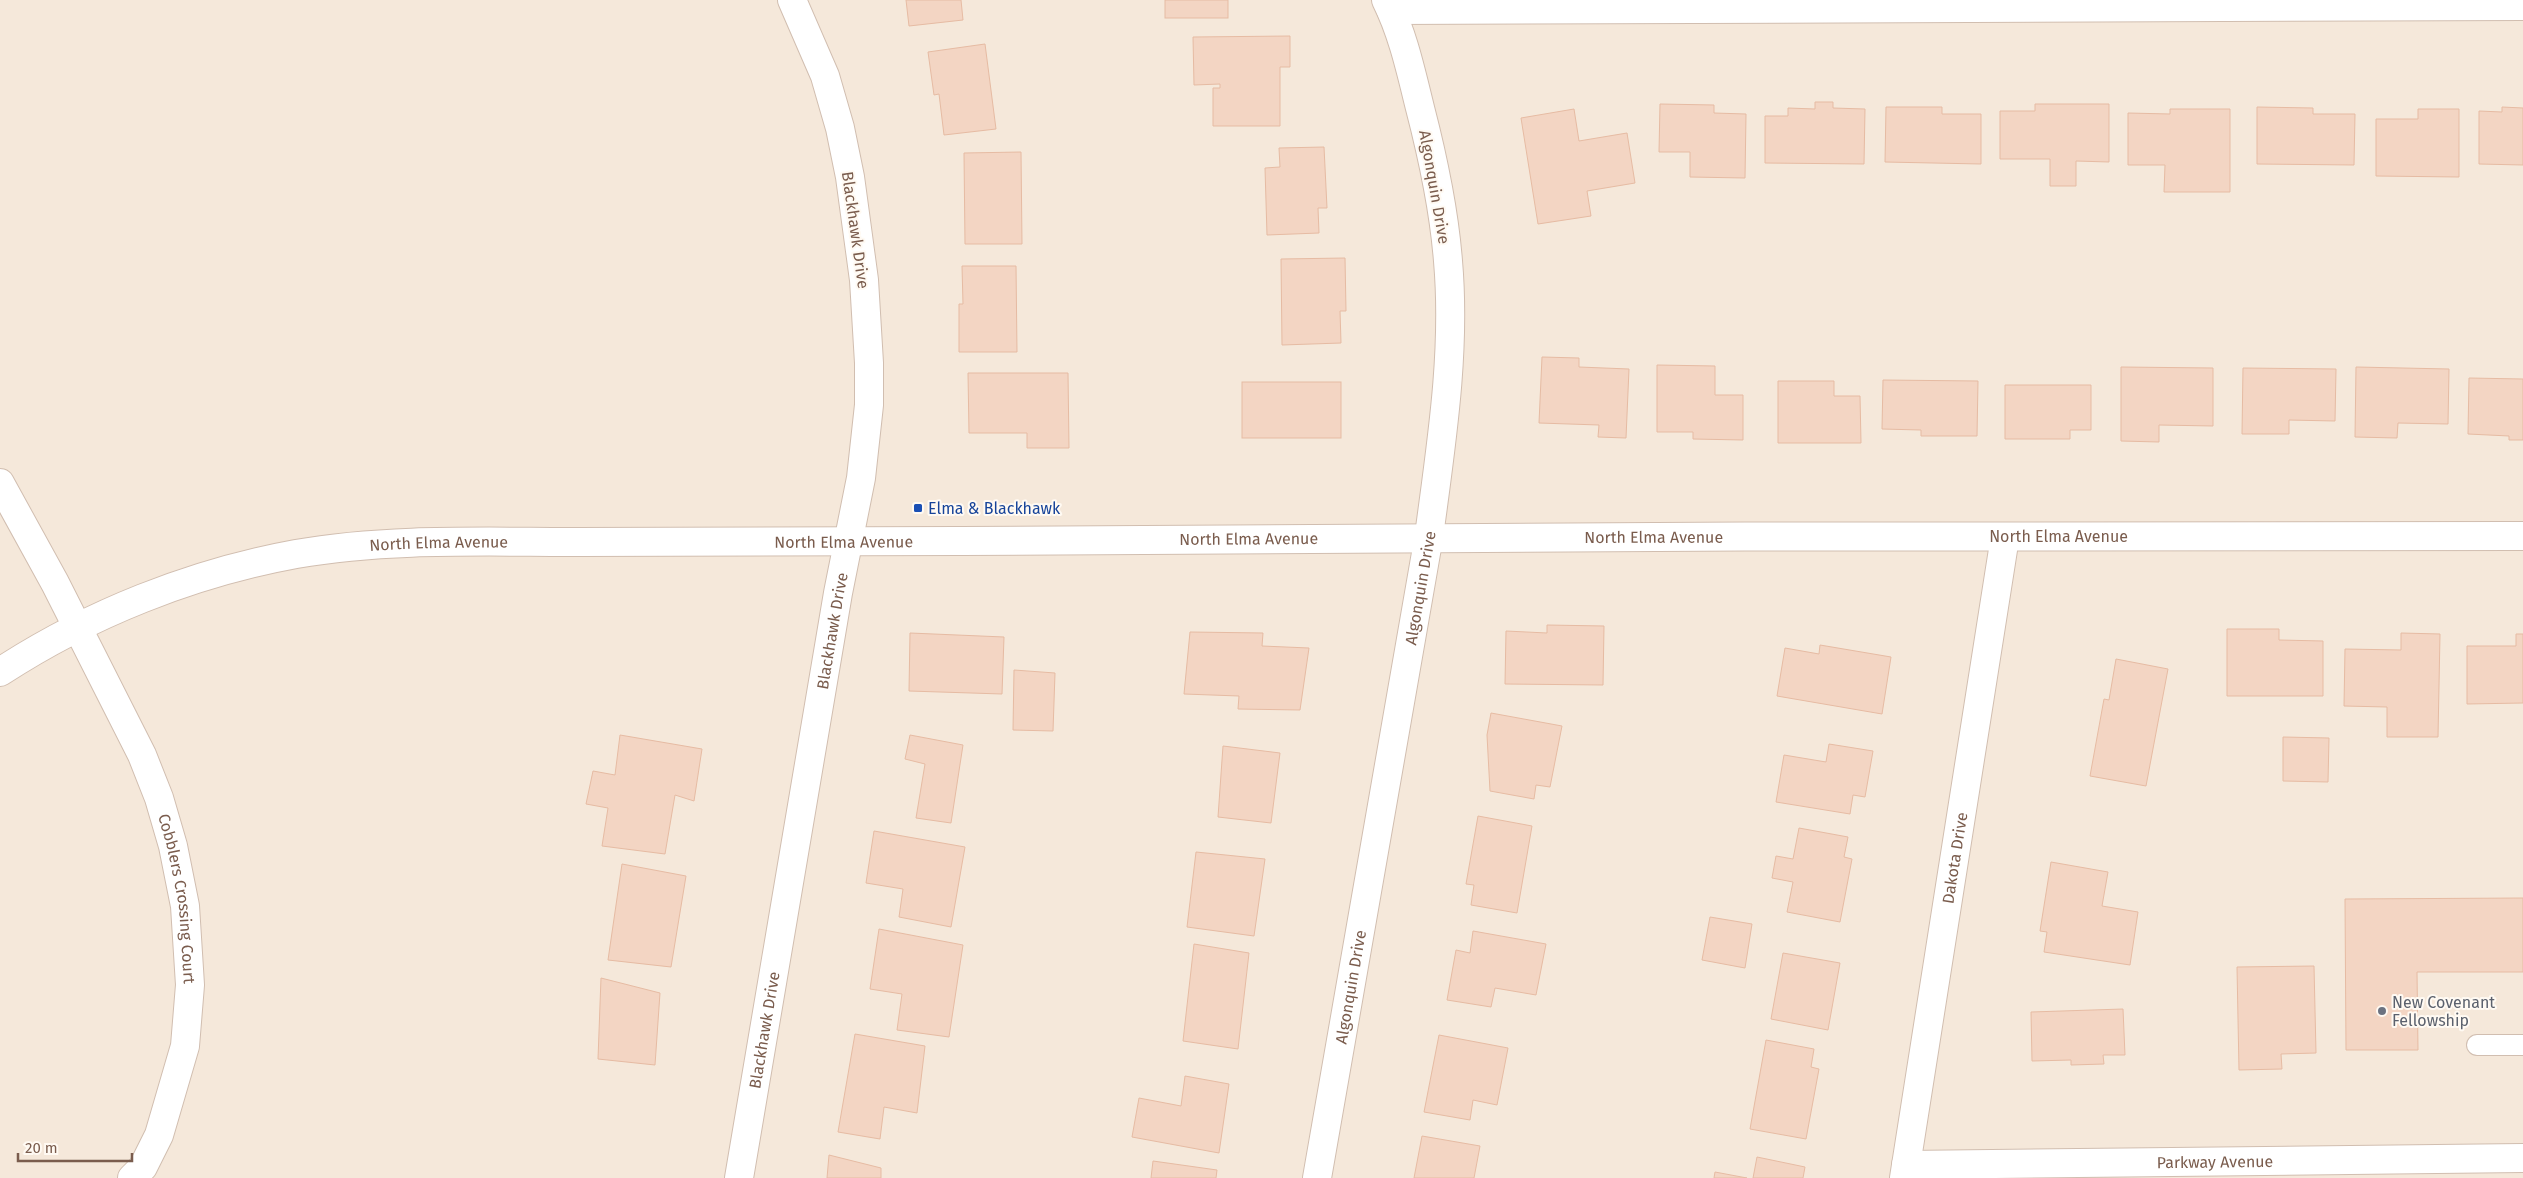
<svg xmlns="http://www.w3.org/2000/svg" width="2523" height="1178" font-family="'Fira Sans',sans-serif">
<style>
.residential{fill:#f5e8da}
.building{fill:#f3d5c3;stroke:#e6bba3}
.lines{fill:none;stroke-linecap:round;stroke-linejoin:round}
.lane-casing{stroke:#d1beb0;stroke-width:22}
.street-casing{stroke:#d1beb0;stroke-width:30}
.lane{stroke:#fff;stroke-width:20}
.street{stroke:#fff;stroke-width:28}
.transit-dot{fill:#1a4fb4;stroke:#fffaf3;stroke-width:2}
.worship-dot{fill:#6b7280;stroke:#fffaf3;stroke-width:2}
.labels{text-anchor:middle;stroke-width:4;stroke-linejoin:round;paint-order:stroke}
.street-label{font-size:16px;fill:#7a5c4d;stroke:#fffaf3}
.transit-label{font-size:16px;fill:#164399;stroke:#fffaf3;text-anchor:start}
.worship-label{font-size:16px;fill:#5b616d;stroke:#fffaf3;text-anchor:start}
</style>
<rect width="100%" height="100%" fill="#fdf6ec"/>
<rect class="residential" x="0" y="0" width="2523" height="1178"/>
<g class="building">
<path d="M 906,0 L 961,0 L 963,20 L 909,26 Z"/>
<rect x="1165" y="0" width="63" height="18"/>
<path d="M 1290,36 L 1290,67 L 1280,67 L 1280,126 L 1213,126 L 1213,88 L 1220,88 L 1220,84 L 1194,85 L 1193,37 Z"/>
<path d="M 985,44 L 996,129 L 944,135 L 939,94 L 934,95 L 928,52 Z"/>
<path d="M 1815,102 L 1833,102 L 1833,108 L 1865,109 L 1864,164 L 1765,163 L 1765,116 L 1788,116 L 1788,108 L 1815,109 Z"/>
<path d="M 1660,104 L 1714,105 L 1714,113 L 1746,114 L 1745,178 L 1690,177 L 1690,152 L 1659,152 Z"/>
<path d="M 2035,104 L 2109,104 L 2109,162 L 2076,161 L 2076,186 L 2050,186 L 2050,159 L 2000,159 L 2000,111 L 2035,111 Z"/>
<path d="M 1886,107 L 1942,107 L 1942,114 L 1981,114 L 1981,164 L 1885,162 Z"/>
<path d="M 2257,107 L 2313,108 L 2313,114 L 2355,114 L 2354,165 L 2257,164 Z"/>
<path d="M 2502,107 L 2523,108 L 2523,165 L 2479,164 L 2479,111 L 2502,112 Z"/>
<path d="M 1574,109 L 1579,141 L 1627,133 L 1635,183 L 1587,191 L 1591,216 L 1538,224 L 1521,118 Z"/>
<path d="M 2170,109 L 2230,109 L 2230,192 L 2164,192 L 2165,165 L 2128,165 L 2128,113 L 2170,114 Z"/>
<path d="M 2418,109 L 2459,109 L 2459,177 L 2376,176 L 2376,119 L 2418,119 Z"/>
<path d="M 1324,147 L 1327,208 L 1318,208 L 1319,233 L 1267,235 L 1265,168 L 1280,167 L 1279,148 Z"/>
<path d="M 1021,152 L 1022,244 L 965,244 L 964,153 Z"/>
<path d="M 1345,258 L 1346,311 L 1340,311 L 1341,343 L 1282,345 L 1281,259 Z"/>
<path d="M 962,266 L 1016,266 L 1017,352 L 959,352 L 959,304 L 963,304 Z"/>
<path d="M 1542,357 L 1579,358 L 1579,367 L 1629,369 L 1626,438 L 1598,437 L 1599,425 L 1539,423 Z"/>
<path d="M 1657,365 L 1715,366 L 1715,395 L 1743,395 L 1743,440 L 1693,439 L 1693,432 L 1657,432 Z"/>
<path d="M 2121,367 L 2213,368 L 2213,426 L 2159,425 L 2159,442 L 2121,441 Z"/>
<path d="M 2356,367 L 2449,369 L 2448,424 L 2398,423 L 2397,438 L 2355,437 Z"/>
<path d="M 2243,368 L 2336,369 L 2335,421 L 2289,420 L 2289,434 L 2242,434 Z"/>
<path d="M 968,373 L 1068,373 L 1069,448 L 1027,448 L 1027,433 L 969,433 Z"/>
<path d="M 2469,378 L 2523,379 L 2523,440 L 2509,440 L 2509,436 L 2468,434 Z"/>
<path d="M 1883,380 L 1978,381 L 1977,436 L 1921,436 L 1921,430 L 1882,429 Z"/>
<path d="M 1778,381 L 1834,381 L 1834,396 L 1860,396 L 1861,443 L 1778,443 Z"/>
<rect x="1242" y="382" width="99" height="56"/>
<path d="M 2005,385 L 2091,385 L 2091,430 L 2070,430 L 2070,439 L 2005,439 Z"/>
<path d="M 1547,625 L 1604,626 L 1603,685 L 1505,684 L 1506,631 L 1547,633 Z"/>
<path d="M 2227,629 L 2279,629 L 2279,640 L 2323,641 L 2323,696 L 2227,696 Z"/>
<path d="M 1190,632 L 1263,633 L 1262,646 L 1309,648 L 1300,710 L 1238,709 L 1239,696 L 1184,694 Z"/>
<path d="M 910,633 L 1004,637 L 1002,694 L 909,691 Z"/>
<path d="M 2401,633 L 2440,634 L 2438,737 L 2387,737 L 2387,707 L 2344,706 L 2345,649 L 2401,650 Z"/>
<path d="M 2516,634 L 2523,634 L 2523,703 L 2467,704 L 2467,646 L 2516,646 Z"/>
<path d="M 1820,645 L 1891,657 L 1882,714 L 1777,696 L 1785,648 L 1819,654 Z"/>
<path d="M 2116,659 L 2168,669 L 2146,786 L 2090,776 L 2104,699 L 2109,700 Z"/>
<path d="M 1014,670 L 1055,673 L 1053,731 L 1013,730 Z"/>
<path d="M 1491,713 L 1562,726 L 1550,787 L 1536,785 L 1534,799 L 1490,791 L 1487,735 Z"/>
<path d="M 620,735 L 702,749 L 694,801 L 675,795 L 665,854 L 602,846 L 608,808 L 586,804 L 593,771 L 615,775 Z"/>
<path d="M 910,735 L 963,745 L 951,823 L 916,818 L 925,764 L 905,759 Z"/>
<path d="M 2283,737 L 2329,738 L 2328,782 L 2283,781 Z"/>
<path d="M 1829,744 L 1873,751 L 1865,797 L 1853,795 L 1850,814 L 1776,802 L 1784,755 L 1826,762 Z"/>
<path d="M 1223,746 L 1280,753 L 1271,823 L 1218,817 Z"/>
<path d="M 1478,816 L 1532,826 L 1517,913 L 1471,905 L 1474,885 L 1466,884 Z"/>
<path d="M 1799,828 L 1848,837 L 1844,857 L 1852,859 L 1840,922 L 1787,912 L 1793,882 L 1772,878 L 1776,856 L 1793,859 Z"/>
<path d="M 874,831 L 965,847 L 951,927 L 899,917 L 903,889 L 866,883 Z"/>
<path d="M 1196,852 L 1265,859 L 1254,936 L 1187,927 Z"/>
<path d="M 2051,862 L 2108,872 L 2102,906 L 2138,912 L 2130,965 L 2044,952 L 2047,932 L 2040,931 Z"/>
<path d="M 622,864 L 686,876 L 671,967 L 608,960 Z"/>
<path d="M 2523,898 L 2523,972 L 2417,972 L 2418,1050 L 2346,1050 L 2345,899 Z"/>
<path d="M 1710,917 L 1752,924 L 1745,968 L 1702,960 Z"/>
<path d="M 879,929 L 963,945 L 949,1037 L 897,1030 L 902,994 L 870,989 Z"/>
<path d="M 1473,931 L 1546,944 L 1536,995 L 1495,988 L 1491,1007 L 1447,1000 L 1456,950 L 1470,953 Z"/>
<path d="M 1194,944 L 1249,953 L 1238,1049 L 1183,1041 Z"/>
<path d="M 1783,953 L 1840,963 L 1828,1030 L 1771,1019 Z"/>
<path d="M 2314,966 L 2316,1053 L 2281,1054 L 2282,1069 L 2239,1070 L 2237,967 Z"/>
<path d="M 601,978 L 660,993 L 655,1065 L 598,1059 Z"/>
<path d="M 2123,1009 L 2125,1055 L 2103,1055 L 2104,1064 L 2071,1065 L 2071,1060 L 2032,1061 L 2031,1012 Z"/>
<path d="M 855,1034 L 925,1046 L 917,1113 L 884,1107 L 880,1139 L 838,1132 Z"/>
<path d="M 1439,1035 L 1508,1048 L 1497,1105 L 1473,1100 L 1470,1120 L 1424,1112 Z"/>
<path d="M 1766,1040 L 1814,1049 L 1811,1067 L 1819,1069 L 1806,1139 L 1750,1129 Z"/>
<path d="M 1185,1076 L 1229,1084 L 1219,1153 L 1132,1137 L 1139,1098 L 1181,1106 Z"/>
<path d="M 1422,1136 L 1480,1146 L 1474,1178 L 1414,1178 Z"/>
<path d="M 829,1155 L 881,1168 L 881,1178 L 827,1178 Z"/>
<path d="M 1757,1157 L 1805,1167 L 1803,1178 L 1753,1178 Z"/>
<path d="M 1153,1161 L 1217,1170 L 1216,1178 L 1151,1178 Z"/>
<path d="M 1715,1172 L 1747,1178 L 1714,1178 Z"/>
</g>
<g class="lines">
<defs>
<path id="lane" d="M 2477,1045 L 2523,1045"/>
<g id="street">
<path d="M 1391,10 L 2523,6"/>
<path id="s1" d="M 0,483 L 55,583 L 142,755 L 159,798 L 173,846 L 185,906 L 190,985 L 185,1046 L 159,1135 L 143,1167 L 132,1178"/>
<path id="s2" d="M 0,672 C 89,614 192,573 296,554 C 386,538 484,542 577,542 C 705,542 833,542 961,541 C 1482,535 2002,537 2523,536"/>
<path id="s3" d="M 1906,1165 L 2523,1158"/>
<path id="s4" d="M 739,1178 L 838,593 L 861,478 L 869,405 L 869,363 L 864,280 L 850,177 L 840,128 L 825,76 L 792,0"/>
<path id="s5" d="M 1317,1178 L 1429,536 C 1441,445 1456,353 1448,261 C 1444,210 1433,158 1420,108 C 1411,72 1403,34 1386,0"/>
<path id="s6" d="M 1904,1178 L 2005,537"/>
</g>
</defs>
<use href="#lane" class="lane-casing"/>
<use href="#street" class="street-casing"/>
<use href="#lane" class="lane"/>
<use href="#street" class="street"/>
</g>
<rect class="transit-dot" x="913" y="503" width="10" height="10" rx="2.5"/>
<circle class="worship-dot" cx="2382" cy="1011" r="5"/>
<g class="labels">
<g class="street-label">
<text transform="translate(1435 187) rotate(80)" y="6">Algonquin Drive</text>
<text transform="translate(856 230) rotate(82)" y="6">Blackhawk Drive</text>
<text dy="6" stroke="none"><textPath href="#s2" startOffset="1679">North Elma Avenue</textPath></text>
<text dy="6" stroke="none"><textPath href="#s2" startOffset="2084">North Elma Avenue</textPath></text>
<text dy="6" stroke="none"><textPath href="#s2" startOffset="1274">North Elma Avenue</textPath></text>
<text dy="6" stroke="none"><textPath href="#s2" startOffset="869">North Elma Avenue</textPath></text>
<text dy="6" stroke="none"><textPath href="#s2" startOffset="464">North Elma Avenue</textPath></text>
<text dy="6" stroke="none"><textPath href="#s5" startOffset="599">Algonquin Drive</textPath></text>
<text dy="6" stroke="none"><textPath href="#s4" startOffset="555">Blackhawk Drive</textPath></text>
<text dy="6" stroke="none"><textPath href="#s6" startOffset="324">Dakota Drive</textPath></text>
<text dy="6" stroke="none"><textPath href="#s1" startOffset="456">Cobblers Crossing Court</textPath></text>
<text dy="6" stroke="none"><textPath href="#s5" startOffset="194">Algonquin Drive</textPath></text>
<text dy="6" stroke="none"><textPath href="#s4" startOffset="150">Blackhawk Drive</textPath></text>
<text dy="6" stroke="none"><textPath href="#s3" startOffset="309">Parkway Avenue</textPath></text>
</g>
<g class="transit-label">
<text x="928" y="514">Elma &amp; Blackhawk</text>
</g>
<g class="worship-label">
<text x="2392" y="1008">New Covenant<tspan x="2392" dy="18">Fellowship</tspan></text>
</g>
</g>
<path d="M18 1153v8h114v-8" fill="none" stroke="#7a5c4d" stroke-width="2.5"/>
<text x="25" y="1153" font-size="15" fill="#7a5c4d" stroke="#fffaf3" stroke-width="4" paint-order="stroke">20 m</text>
</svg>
